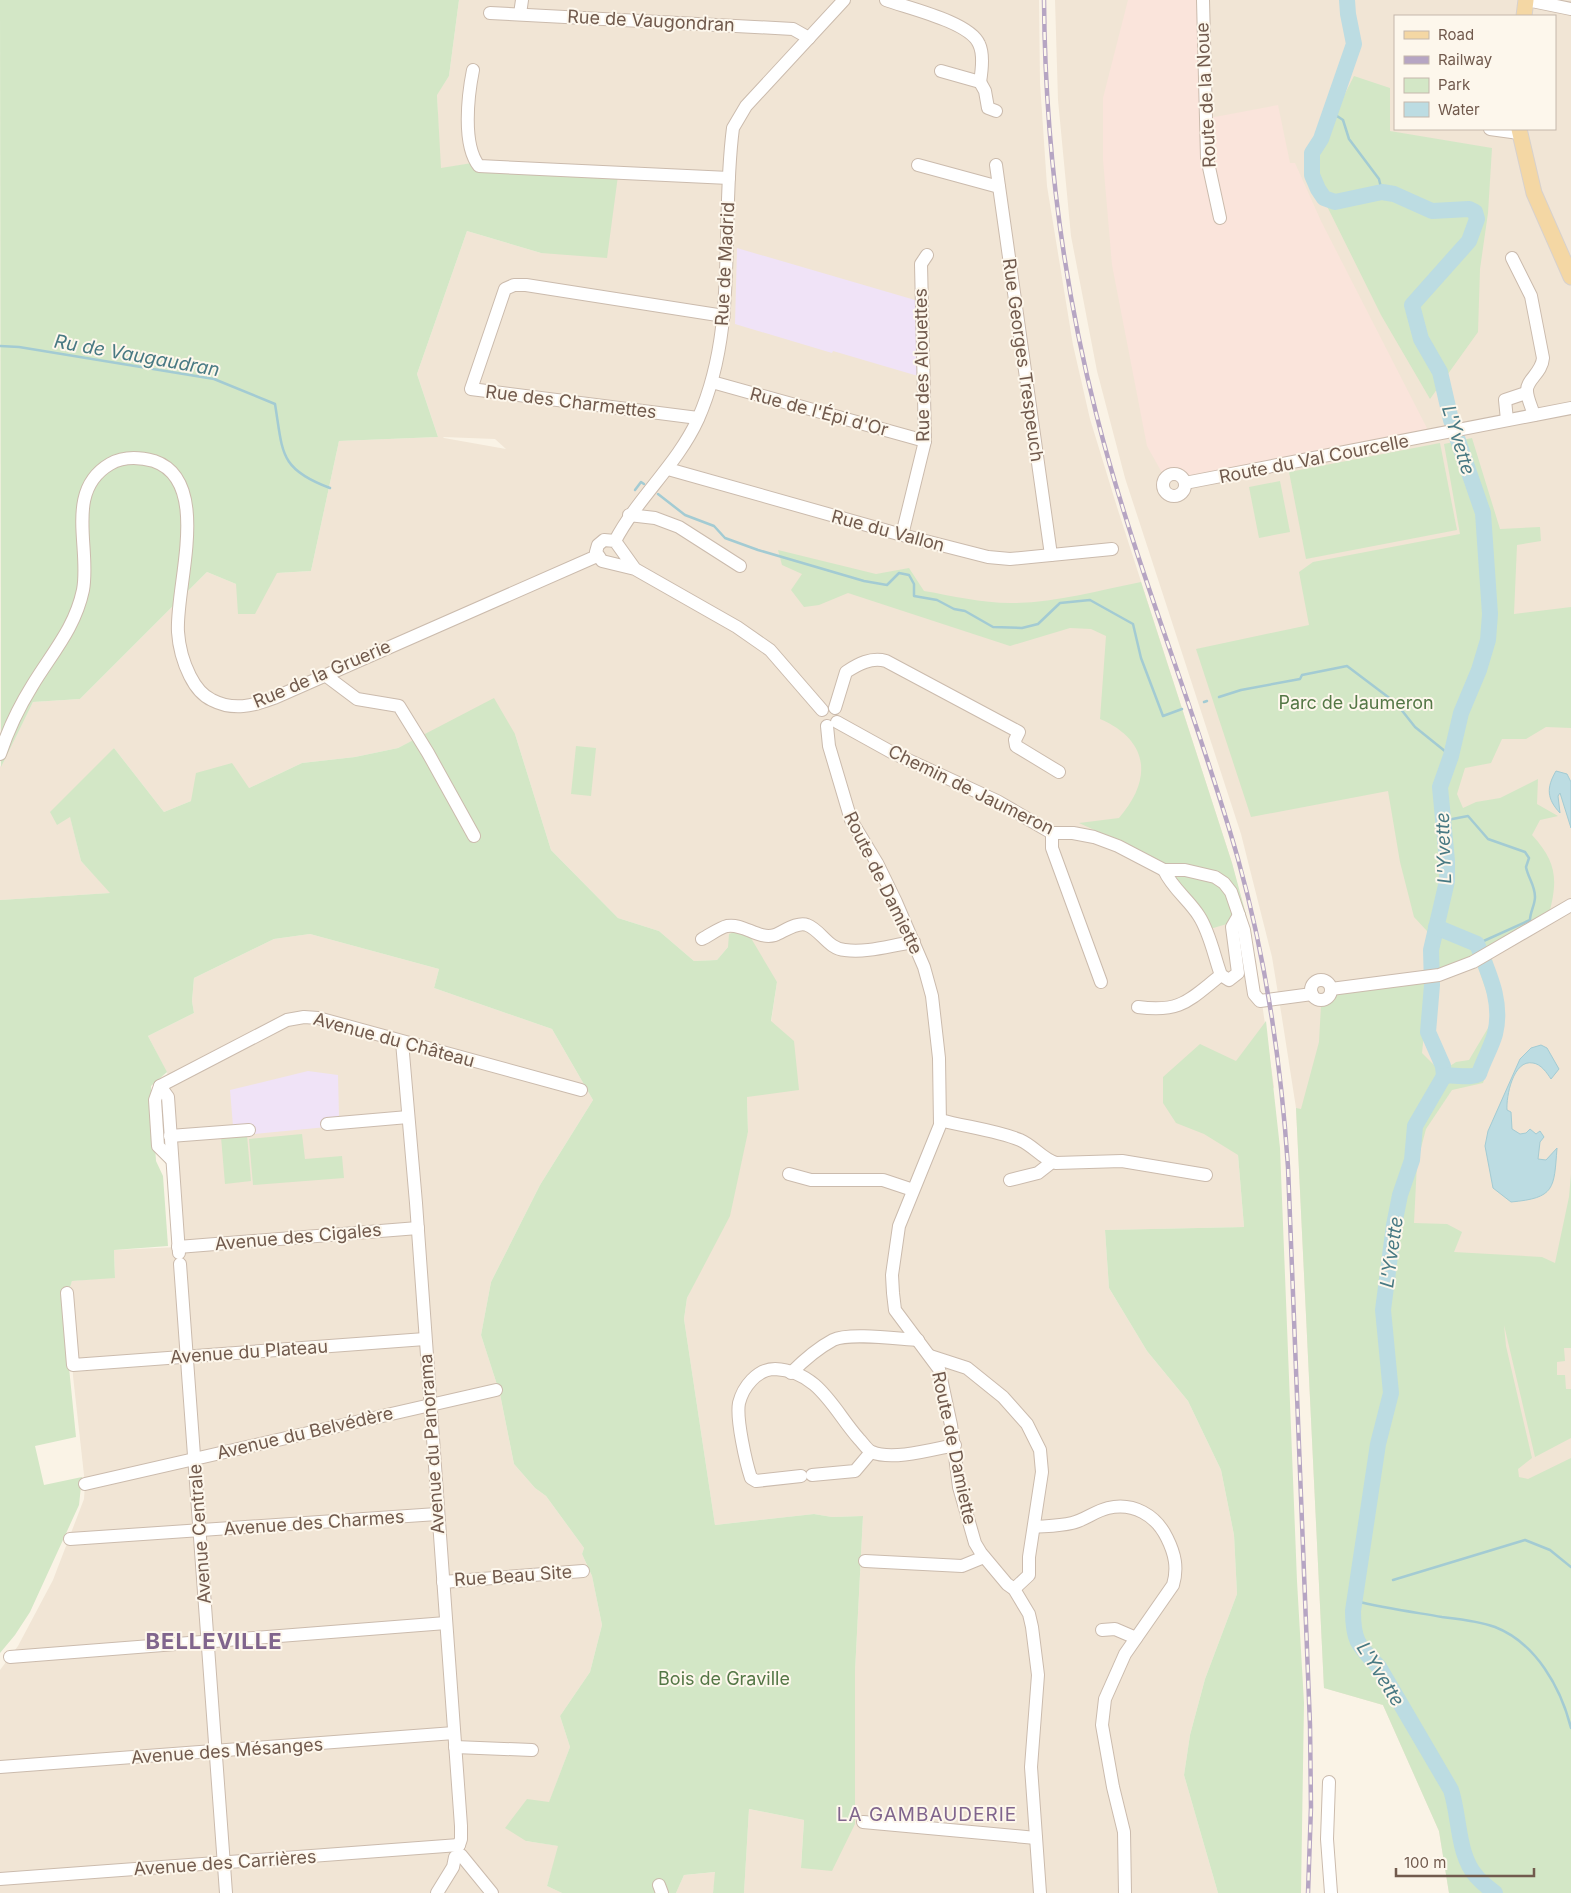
<svg xmlns="http://www.w3.org/2000/svg" width="1571" height="1893" font-family="Inter,sans-serif">
<style>
.residential{fill:#f1e5d5;fill-rule:evenodd}
.commercial{fill:#fae4db}
.education{fill:#f0e3f7}
.green{fill:#d3e7c6}
.water{fill:#bcdce2;stroke:#a3cbd3}
.lines{fill:none;stroke-linecap:round;stroke-linejoin:round}
.stream{stroke:#a3cbd3;stroke-width:2.5}
.river{stroke:#bcdce2;stroke-width:16}
.minor-casing{stroke:#cbbbad;stroke-width:14}
.major-casing{stroke:#d7d1cd;stroke-width:17}
.minor{stroke:#fff;stroke-width:12}
.major{stroke:#f4d7a4;stroke-width:15}
.rail-casing{stroke:#b6a5c3;stroke-width:4.5}
.rail{stroke:#fdf7ec;stroke-width:2.5;stroke-dasharray:8;stroke-linecap:butt}
.labels{text-anchor:middle;stroke-width:4;stroke-linejoin:round;paint-order:stroke}
.street-label{font-size:18px;fill:#715a4d;stroke:#fdf7ec}
.park-label{font-size:18px;fill:#547746;stroke:#fdf7ec}
.water-label{font-size:19px;font-style:italic;fill:#487983;stroke:#fdf7ec}
.neighbourhood-label{font-size:19px;letter-spacing:1px;fill:#80658d;stroke:#fdf7ec}
.district-label{font-size:22px;font-weight:bold;letter-spacing:1px;fill:#80658d;stroke:#fdf7ec}
</style>
<rect width="100%" height="100%" fill="#faf3e6"/>
<g class="residential">
<path d="M 459,0 L 1039,0 L 1040,83 L 1047,186 L 1073,345 L 1090,419 L 1117,507 L 1232,863 L 1256,961 L 1274,1087 L 1238,1155 L 1244,1227 L 1105,1230 L 1109,1288 L 1147,1351 L 1188,1401 L 1221,1470 L 1234,1535 L 1237,1594 L 1205,1679 L 1190,1735 L 1184,1775 L 1218,1893 L 744,1893 L 749,1809 L 804,1820 L 801,1867 L 855,1787 L 855,1672 L 863,1516 L 832,1517 L 814,1514 L 715,1525 L 684,1319 L 687,1298 L 707,1257 L 748,1132 L 747,1097 L 771,1022 L 777,982 L 728,947 L 717,960 L 694,961 L 659,931 L 618,918 L 551,850 L 515,734 L 420,737 L 398,748 L 355,757 L 302,763 L 249,788 L 191,801 L 164,812 L 114,748 L 70,816 L 81,861 L 111,893 L 0,900 L 0,767 L 33,702 L 80,699 L 207,572 L 236,584 L 277,573 L 311,571 L 339,441 L 438,437 L 417,374 L 467,231 L 541,253 L 484,161 L 440,169 L 437,94 L 449,76 ZM 443,437 L 495,439 L 506,449 L 444,438 Z"/>
<path d="M 1055,0 L 1571,0 L 1571,1893 L 1449,1893 L 1439,1831 L 1383,1705 L 1324,1688 L 1296,1108 L 1282,1018 L 1272,957 L 1241,834 L 1125,478 L 1097,371 L 1071,236 L 1058,100 ZM 1395,16 L 1555,16 L 1555,129 L 1395,129 Z"/>
<path d="M 310,934 L 439,969 L 434,988 L 552,1029 L 593,1100 L 540,1185 L 491,1282 L 481,1335 L 500,1394 L 514,1464 L 535,1488 L 546,1496 L 584,1548 L 582,1554 L 592,1576 L 602,1625 L 590,1672 L 560,1716 L 570,1747 L 549,1803 L 526,1841 L 559,1846 L 547,1886 L 562,1893 L 0,1893 L 0,1670 L 18,1646 L 53,1580 L 84,1499 L 85,1484 L 73,1376 L 67,1293 L 72,1281 L 115,1277 L 114,1250 L 178,1247 L 168,1097 L 170,1079 L 148,1036 L 194,1013 L 192,1001 L 194,978 L 274,939 Z"/>
<path d="M 716,1872 L 713,1893 L 676,1893 L 684,1875 Z"/>
</g>
<path class="commercial" d="M 1128,0 L 1200,0 L 1204,119 L 1278,105 L 1290,163 L 1295,163 L 1321,221 L 1431,436 L 1184,480 L 1174,474 L 1165,478 L 1147,446 L 1112,265 L 1103,160 L 1103,98 Z"/>
<g class="education">
<path d="M 737,248 L 915,300 L 918,376 L 833,351 L 832,353 L 735,324 Z"/>
<path d="M 308,1071 L 338,1075 L 339,1117 L 327,1127 L 253,1134 L 252,1124 L 233,1126 L 230,1090 Z"/>
</g>
<g class="green">
<path d="M 0,0 L 459,0 L 449,76 L 437,95 L 441,168 L 484,161 L 619,168 L 607,258 L 541,253 L 467,231 L 417,374 L 438,437 L 339,441 L 311,571 L 277,573 L 255,614 L 238,614 L 236,584 L 207,572 L 80,699 L 33,702 L 1,767 Z"/>
<path d="M 1354,76 L 1390,88 L 1390,131 L 1492,148 L 1488,213 L 1480,269 L 1478,332 L 1430,399 L 1381,315 L 1321,194 L 1317,149 Z"/>
<path d="M 1472,438 L 1500,529 L 1540,527 L 1541,541 L 1517,545 L 1514,614 L 1571,607 L 1571,728 L 1546,727 L 1526,739 L 1502,739 L 1491,763 L 1465,768 L 1457,794 L 1463,808 L 1476,802 L 1500,798 L 1538,779 L 1537,804 L 1558,816 L 1540,820 L 1532,835 C 1557,862 1558,880 1549,914 L 1485,954 L 1430,976 L 1422,1053 L 1441,1072 L 1456,1062 L 1469,1060 L 1491,1023 L 1490,1002 L 1477,964 L 1492,959 L 1503,1023 L 1483,1083 L 1452,1090 L 1426,1129 L 1417,1163 L 1414,1223 L 1447,1224 L 1462,1232 L 1454,1252 L 1542,1257 L 1555,1263 L 1569,1197 L 1571,1174 L 1571,1348 L 1564,1348 L 1565,1361 L 1557,1362 L 1557,1375 L 1565,1375 L 1566,1389 L 1571,1389 L 1571,1438 L 1535,1457 L 1504,1325 L 1506,1346 L 1532,1458 L 1518,1469 L 1519,1477 L 1528,1479 L 1571,1458 L 1571,1893 L 1449,1893 L 1439,1831 L 1383,1705 L 1324,1688 L 1296,1108 L 1301,1109 L 1319,1042 L 1321,1005 L 1330,1004 L 1337,994 L 1429,976 L 1427,931 L 1414,917 L 1400,862 L 1388,791 L 1251,817 L 1196,649 L 1309,625 L 1299,572 L 1313,562 L 1460,534 L 1444,444 Z"/>
<path d="M 1440,443 L 1457,530 L 1306,559 L 1289,472 Z"/>
<path d="M 1280,481 L 1290,532 L 1259,538 L 1249,487 Z"/>
<path d="M 778,550 L 876,574 L 909,568 L 924,591 C 954,596 985,604 1016,603 C 1058,602 1100,590 1141,582 L 1232,863 L 1247,918 L 1210,929 L 1193,901 L 1127,845 L 1079,823 L 1119,818 C 1153,779 1149,740 1100,719 L 1106,636 L 1091,629 L 1070,628 L 1010,646 L 848,593 L 819,605 L 804,607 L 791,590 L 802,574 L 782,565 Z"/>
<path d="M 494,698 L 515,734 L 551,850 L 618,918 L 659,931 L 694,961 L 717,960 L 728,947 L 729,934 L 745,928 L 777,982 L 771,1021 L 794,1041 L 799,1090 L 747,1097 L 748,1132 L 730,1216 L 687,1298 L 684,1319 L 715,1525 L 814,1514 L 832,1517 L 863,1516 L 855,1672 L 855,1824 L 832,1871 L 801,1868 L 804,1820 L 749,1809 L 744,1893 L 713,1893 L 715,1872 L 684,1875 L 676,1893 L 562,1893 L 547,1886 L 558,1846 L 526,1841 L 505,1828 L 527,1799 L 549,1802 L 570,1747 L 560,1716 L 590,1672 L 602,1625 L 592,1576 L 582,1554 L 584,1548 L 546,1496 L 535,1488 L 514,1464 L 500,1394 L 481,1335 L 491,1282 L 540,1185 L 593,1100 L 552,1029 L 434,988 L 439,969 L 310,934 L 274,939 L 194,978 L 192,1001 L 194,1013 L 148,1036 L 167,1072 L 151,1086 L 156,1161 L 163,1176 L 168,1246 L 114,1250 L 115,1278 L 72,1281 L 63,1308 L 76,1437 L 35,1446 L 44,1485 L 82,1477 L 79,1505 L 30,1612 L 15,1635 L 0,1653 L 0,900 L 110,893 L 81,861 L 70,817 L 57,825 L 50,812 L 114,748 L 164,812 L 191,801 L 196,773 L 232,763 L 249,788 L 302,763 L 355,757 L 398,748 Z"/>
<path d="M 576,746 L 596,748 L 591,796 L 571,794 Z"/>
<path d="M 1266,1021 L 1280,1148 L 1297,1581 L 1304,1703 L 1301,1893 L 1218,1893 L 1184,1775 L 1190,1735 L 1205,1679 L 1237,1594 L 1234,1535 L 1221,1470 L 1188,1401 L 1147,1351 L 1109,1288 L 1105,1230 L 1244,1227 L 1238,1155 L 1204,1134 L 1176,1123 L 1163,1103 L 1163,1077 L 1200,1044 L 1236,1061 Z"/>
<path d="M 302,1134 L 305,1159 L 342,1156 L 344,1178 L 253,1185 L 249,1139 Z"/>
<path d="M 247,1135 L 251,1181 L 225,1184 L 221,1137 Z"/>
</g>
<g class="water">
<path d="M 1556,771 L 1567,774 L 1571,782 L 1571,828 L 1560,793 L 1558,796 L 1560,813 C 1547,799 1546,788 1556,771 Z"/>
<path d="M 1541,1045 L 1547,1048 L 1559,1069 L 1551,1079 C 1547,1073 1541,1064 1533,1063 C 1513,1059 1506,1097 1507,1110 L 1511,1112 L 1512,1129 L 1520,1134 L 1526,1133 L 1530,1129 L 1536,1134 L 1540,1131 L 1544,1137 L 1540,1142 L 1538,1159 L 1546,1160 L 1557,1148 C 1554,1189 1555,1198 1511,1202 L 1493,1188 L 1485,1146 L 1488,1131 L 1520,1059 L 1531,1048 Z"/>
</g>
<g class="lines">
<g class="stream">
<path d="M 1331,112 L 1343,120 L 1349,139 L 1379,179 L 1382,192"/>
<path d="M 0,346 L 19,347 L 214,379 L 275,404 C 283,453 279,469 330,488"/>
<path d="M 635,490 L 641,482 L 644,484"/>
<path d="M 658,494 L 685,515 L 714,526 L 725,538 L 758,550 L 864,581 L 887,585 L 899,573 L 909,575 L 914,584 L 914,596 L 937,600 L 954,609 L 965,611 L 993,627 L 1022,628 L 1038,624 L 1060,603 L 1090,600 L 1133,624 L 1141,658 L 1163,716 L 1182,709"/>
<path d="M 1219,697 L 1241,690 L 1300,679 L 1302,675 L 1347,666 L 1396,703 L 1415,727 L 1451,756"/>
<path d="M 1204,702 L 1207,701"/>
<path d="M 1442,821 L 1468,816 L 1488,839 L 1525,852 L 1529,858 L 1526,867 C 1528,878 1535,885 1535,897 C 1535,905 1530,912 1530,920 L 1477,944"/>
<path d="M 1393,1580 L 1525,1540 L 1550,1550 L 1571,1567"/>
<path d="M 1355,1601 C 1384,1608 1413,1612 1442,1617 C 1459,1619 1479,1621 1495,1627 C 1536,1643 1561,1688 1571,1728"/>
</g>
<g class="river">
<path d="M 1347,0 L 1348,14 L 1354,44 L 1321,139 L 1312,153 L 1312,175 L 1318,189 L 1324,198 L 1335,202 L 1382,192 L 1394,194 L 1432,211 L 1469,209 L 1475,212 L 1477,219 L 1469,241 L 1412,305 L 1421,339 L 1440,372 L 1451,420 L 1483,513 L 1490,614 L 1488,640 L 1479,670 L 1461,713 L 1451,756 L 1440,787 L 1447,861 L 1447,881 L 1431,950 L 1432,985 L 1428,1032 L 1443,1066 L 1444,1076 L 1415,1126 L 1412,1160 L 1400,1195 L 1394,1225 L 1383,1310 L 1391,1393 L 1378,1444 L 1353,1611 C 1353,1642 1359,1646 1379,1667 L 1451,1790 C 1460,1817 1457,1855 1477,1877 C 1482,1883 1489,1888 1495,1893"/>
<path d="M 1436,927 L 1477,944 C 1489,974 1503,1002 1495,1034 C 1491,1048 1483,1061 1479,1074 C 1470,1079 1455,1074 1444,1076"/>
</g>
<defs>
<g id="minor">
<path d="M 886,0 C 908,8 970,22 979,44 C 984,54 982,70 980,82 L 941,71"/>
<path d="M 1203,0 L 1207,158 L 1220,218"/>
<path d="M 1527,0 L 1571,9"/>
<path d="M 490,13 L 793,29 L 809,38"/>
<path d="M 520,14 L 522,0"/>
<path d="M 473,70 C 468,95 462,145 479,166 L 729,178"/>
<path d="M 980,82 L 985,91 L 988,108 L 996,111"/>
<path d="M 1490,129 L 1519,133"/>
<path d="M 918,165 L 999,187"/>
<path d="M 996,165 L 1051,555"/>
<path d="M 1512,258 L 1531,296 L 1543,358 C 1542,373 1526,380 1527,391 C 1527,398 1532,408 1534,415"/>
<path d="M 712,382 L 925,441"/>
<path d="M 698,418 L 471,389 L 505,289 L 514,285 L 526,285 L 724,316"/>
<path d="M 1507,420 L 1505,400 L 1526,393"/>
<path d="M 668,469 L 902,535 L 988,557 L 1010,559 L 1112,549"/>
<circle cx="1174" cy="485" r="11"/>
<path d="M 1185,483 L 1571,408"/>
<path d="M 629,515 L 655,518 L 679,527 L 740,566"/>
<path d="M 902,535 L 925,441 L 921,264 L 927,255"/>
<path d="M 615,541 C 638,497 677,465 698,419 C 739,327 720,226 733,128 L 746,106 L 844,0"/>
<path d="M 635,569 L 615,541 L 604,540 L 598,545 L 596,552 L 602,561 L 635,569 L 737,627 L 770,650 L 822,710"/>
<path d="M 325,675 L 357,699 L 399,706 L 428,753 L 474,836"/>
<path d="M 835,708 L 846,672 C 858,664 871,657 886,661 L 1019,732 L 1015,740 L 1016,746 L 1059,772"/>
<path d="M 837,722 L 893,753 L 997,801 L 1052,833 L 1073,833 L 1094,837 L 1118,846 L 1164,870 L 1185,870 L 1215,877 L 1224,883 L 1231,892 L 1244,930 L 1254,994 L 1260,1001 L 1312,994"/>
<path d="M 827,726 L 829,746 L 851,820 L 877,863 L 896,902 L 924,967 L 932,996 L 939,1058 L 940,1125 L 899,1226 L 892,1275 L 893,1293 L 895,1310 L 939,1369 L 951,1425 L 959,1487 L 975,1543 L 981,1553 L 1007,1584 L 1014,1589 L 1029,1614 L 1032,1627 L 1038,1675 L 1031,1767 L 1040,1893"/>
<path d="M 0,754 C 8,730 19,707 32,686 C 52,653 75,628 83,590 C 91,548 64,491 110,464 C 124,456 139,457 154,461 C 213,481 175,587 178,632 C 179,647 183,662 190,676 C 195,686 201,695 212,700 C 233,711 253,706 274,698 L 597,556"/>
<path d="M 1052,833 L 1052,848 L 1101,982"/>
<path d="M 1164,870 C 1172,888 1189,900 1199,916 C 1210,933 1214,956 1221,975 L 1229,980 L 1238,973 L 1232,927 L 1239,915"/>
<path d="M 702,939 C 710,935 719,928 727,926 C 744,923 758,940 775,935 C 783,932 798,921 807,925 C 821,930 828,949 845,950 C 868,953 891,945 914,942"/>
<circle cx="1321" cy="990" r="10"/>
<path d="M 1331,989 L 1439,975 L 1473,962 L 1571,905"/>
<path d="M 1138,1007 C 1181,1013 1189,1000 1221,975"/>
<path d="M 402,1042 L 416,1203 L 461,1826 L 461,1839 L 459,1845"/>
<path d="M 160,1086 L 168,1097 L 179,1253"/>
<path d="M 940,1120 C 966,1127 995,1130 1020,1140 C 1034,1146 1042,1159 1056,1163 L 1122,1161 L 1206,1175"/>
<path d="M 327,1124 L 408,1117"/>
<path d="M 170,1136 L 249,1130"/>
<path d="M 172,1160 L 158,1146 L 155,1100 L 160,1086 L 287,1020 L 304,1017 L 318,1018 L 581,1090"/>
<path d="M 789,1174 L 811,1180 L 883,1180 L 913,1190"/>
<path d="M 1010,1180 L 1038,1173 L 1052,1162"/>
<path d="M 178,1247 L 418,1228"/>
<path d="M 180,1264 L 226,1893"/>
<path d="M 67,1293 L 73,1365 L 425,1339"/>
<path d="M 930,1356 L 967,1368 L 1003,1397 L 1027,1424 L 1040,1450 L 1042,1472 L 1029,1557 L 1029,1575 L 1014,1589"/>
<path d="M 791,1373 C 803,1361 818,1348 833,1340 C 849,1332 899,1339 918,1340"/>
<path d="M 812,1475 L 855,1471 L 871,1452"/>
<path d="M 801,1476 L 756,1481 L 751,1478 C 746,1463 736,1419 739,1403 C 743,1387 757,1369 775,1369 C 819,1371 834,1411 859,1439 C 863,1443 867,1450 872,1452 C 892,1461 934,1449 955,1445"/>
<path d="M 85,1484 L 496,1390"/>
<path d="M 1034,1527 C 1047,1526 1060,1526 1072,1523 C 1085,1520 1095,1511 1108,1508 C 1133,1502 1156,1515 1167,1538 C 1175,1554 1178,1568 1173,1585 L 1125,1654 L 1105,1699 L 1102,1725 L 1113,1787 L 1124,1832 L 1125,1893"/>
<path d="M 70,1539 L 437,1514"/>
<path d="M 865,1561 L 962,1566 L 984,1557"/>
<path d="M 443,1582 L 583,1571"/>
<path d="M 1102,1630 L 1115,1629 L 1136,1638"/>
<path d="M 10,1657 L 446,1623"/>
<path d="M 455,1747 L 532,1750"/>
<path d="M 0,1767 L 454,1733"/>
<path d="M 1329,1782 L 1327,1839 L 1331,1893"/>
<path d="M 863,1822 L 1036,1838"/>
<path d="M 461,1855 L 492,1893"/>
<path d="M 0,1879 L 459,1845"/>
<path d="M 659,1885 L 662,1893"/>
<path d="M 437,1893 L 453,1867 L 455,1857"/>
</g>
<g id="major">
<path d="M 1524,16 L 1526,0"/>
<path d="M 1519,129 L 1534,193 L 1571,277"/>
</g>
</defs>
<use href="#minor" class="minor-casing"/>
<use href="#major" class="major-casing"/>
<use href="#minor" class="minor"/>
<use href="#major" class="major"/>
<defs>
<path id="rail" d="M 1044,0 C 1045,141 1062,280 1097,417 C 1135,567 1196,710 1238,859 C 1266,959 1281,1063 1288,1167 L 1310,1725 L 1311,1807 L 1308,1893"/>
</defs>
<use href="#rail" class="rail-casing"/>
<use href="#rail" class="rail"/>
</g>
<g class="labels">
<g class="street-label">
<text transform="translate(651 21) rotate(3)" y="6">Rue de Vaugondran</text>
<text transform="translate(1206 95) rotate(-93)" y="6">Route de la Noue</text>
<text transform="translate(725 264) rotate(-87)" y="6">Rue de Madrid</text>
<text transform="translate(1023 360) rotate(82)" y="6">Rue Georges Trespeuch</text>
<text transform="translate(922 365) rotate(-91)" y="6">Rue des Alouettes</text>
<text transform="translate(571 402) rotate(7)" y="6">Rue des Charmettes</text>
<text transform="translate(819 412) rotate(15)" y="6">Rue de l'Épi d'Or</text>
<text transform="translate(1314 459) rotate(-11)" y="6">Route du Val Courcelle</text>
<text transform="translate(888 531) rotate(15)" y="6">Rue du Vallon</text>
<text transform="translate(322 674) rotate(-23)" y="6">Rue de la Gruerie</text>
<text transform="translate(971 790) rotate(26)" y="6">Chemin de Jaumeron</text>
<text transform="translate(883 883) rotate(64)" y="6">Route de Damiette</text>
<text transform="translate(394 1040) rotate(15)" y="6">Avenue du Château</text>
<text transform="translate(298 1237) rotate(-5)" y="6">Avenue des Cigales</text>
<text transform="translate(249 1352) rotate(-4)" y="6">Avenue du Plateau</text>
<text transform="translate(305 1433) rotate(-13)" y="6">Avenue du Belvédère</text>
<text transform="translate(432 1444) rotate(-94)" y="6">Avenue du Panorama</text>
<text transform="translate(954 1448) rotate(78)" y="6">Route de Damiette</text>
<text transform="translate(314 1523) rotate(-4)" y="6">Avenue des Charmes</text>
<text transform="translate(200 1534) rotate(-94)" y="6">Avenue Centrale</text>
<text transform="translate(513 1576) rotate(-4)" y="6">Rue Beau Site</text>
<text transform="translate(227 1751) rotate(-4)" y="6">Avenue des Mésanges</text>
<text transform="translate(225 1863) rotate(-4)" y="6">Avenue des Carrières</text>
</g>
<g class="park-label">
<text x="1356" y="709">Parc de Jaumeron</text>
<text x="724" y="1685">Bois de Graville</text>
</g>
<g class="water-label">
<text transform="translate(137 355) rotate(10)" y="7">Ru de Vaugaudran</text>
<text transform="translate(1459 440) rotate(73)" y="7">L'Yvette</text>
<text transform="translate(1443 848) rotate(-92)" y="7">L'Yvette</text>
<text transform="translate(1391 1252) rotate(-82)" y="7">L'Yvette</text>
<text transform="translate(1381 1674) rotate(58)" y="7">L'Yvette</text>
</g>
<g class="neighbourhood-label">
<text x="927" y="1821">LA GAMBAUDERIE</text>
</g>
<g class="district-label">
<text x="214" y="1649">BELLEVILLE</text>
</g>
</g>
<rect x="1394" y="15" width="162" height="115" fill="#fdf7ec" stroke="#c5b8ac"/>
<rect x="1404" y="31" width="25" height="8" fill="#f4d7a4" stroke="#c5b8ac"/>
<text x="1438" y="40" font-size="15" fill="#715a4d">Road</text>
<rect x="1404" y="56" width="25" height="8" fill="#b6a5c3" stroke="#c5b8ac"/>
<text x="1438" y="65" font-size="15" fill="#715a4d">Railway</text>
<rect x="1404" y="78" width="25" height="15" fill="#d3e7c6" stroke="#c5b8ac"/>
<text x="1438" y="90" font-size="15" fill="#715a4d">Park</text>
<rect x="1404" y="102" width="25" height="15" fill="#bcdce2" stroke="#c5b8ac"/>
<text x="1438" y="115" font-size="15" fill="#715a4d">Water</text>
<path d="M1396 1868v8h138v-8" fill="none" stroke="#715a4d" stroke-width="2.5"/>
<text x="1404" y="1868" font-size="15" fill="#715a4d" stroke="#fdf7ec" stroke-width="4" paint-order="stroke">100 m</text>
</svg>
